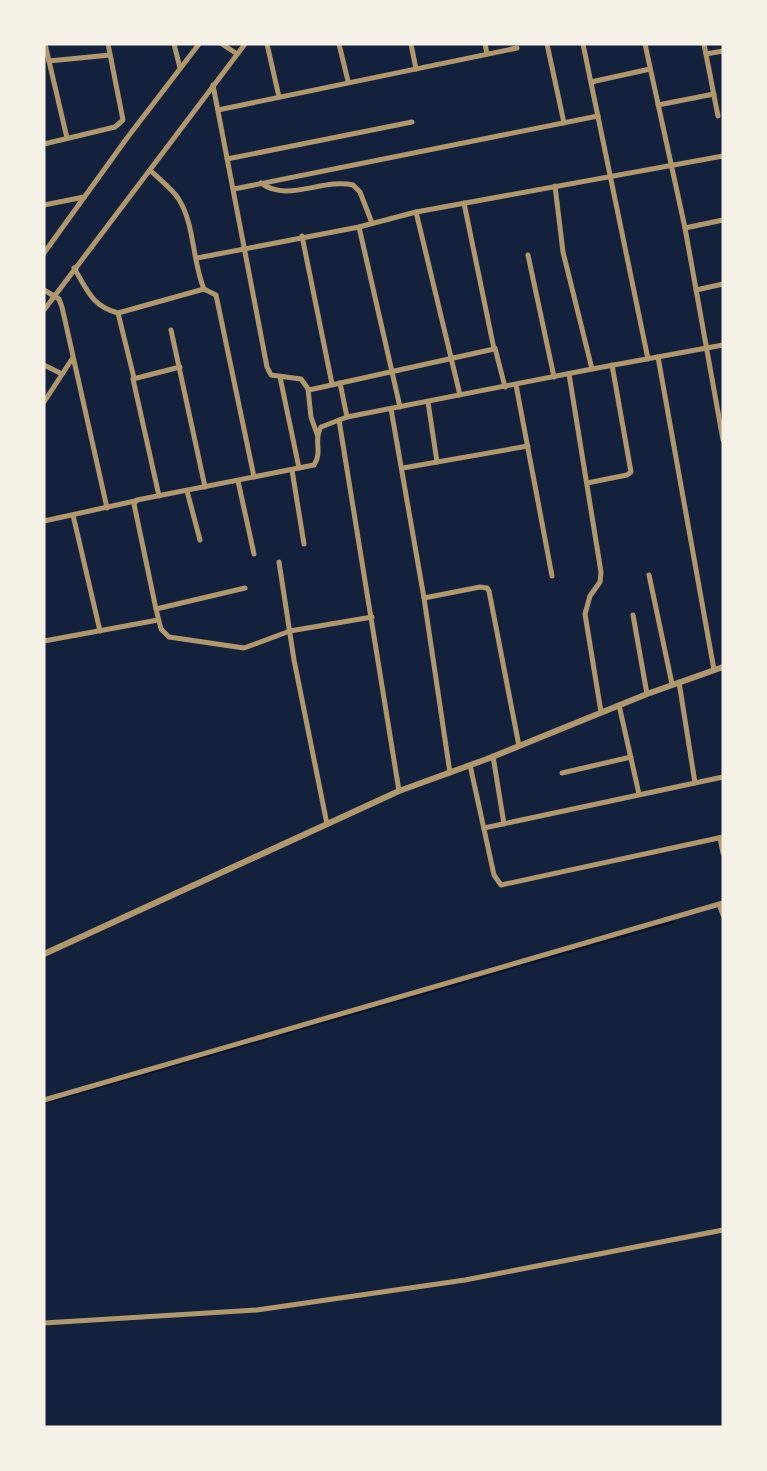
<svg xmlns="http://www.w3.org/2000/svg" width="767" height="1471" font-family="'Crimson Pro',serif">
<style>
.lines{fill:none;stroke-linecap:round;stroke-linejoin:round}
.stream{stroke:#0b132b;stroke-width:2.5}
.minor{stroke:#b1986c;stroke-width:5}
.tertiary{stroke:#b1986c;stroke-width:6}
</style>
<rect width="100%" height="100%" fill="#14213d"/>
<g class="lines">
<path class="stream" d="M 44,1103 L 672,922"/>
<g class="minor">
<path d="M 45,44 L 67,138"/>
<path d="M 174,44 L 180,68"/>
<path d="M 222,44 L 237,54"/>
<path d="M 267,44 L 279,97"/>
<path d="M 339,44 L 348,81"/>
<path d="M 411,44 L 416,69"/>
<path d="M 485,44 L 487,54"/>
<path d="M 547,44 L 564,123"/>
<path d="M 583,44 L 648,359"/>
<path d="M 645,44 L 685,228 L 723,440"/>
<path d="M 704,44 L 718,116"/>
<path d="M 706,54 L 723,51"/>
<path d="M 49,61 L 110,55"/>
<path d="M 591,82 L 650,69"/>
<path d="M 213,85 C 231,179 249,273 267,367 L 271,375 L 301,379 L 309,390 L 494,349 L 464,203"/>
<path d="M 658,105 L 714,94"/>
<path d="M 218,110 L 517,48"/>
<path d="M 44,144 L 115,127 L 123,120 L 108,44"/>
<path d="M 227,159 L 412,122"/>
<path d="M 150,170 C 159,179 171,188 178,198 C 195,224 192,261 204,289 L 216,295 L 254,477"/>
<path d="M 261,183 C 287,203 323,178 353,185 L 360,192 L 372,223"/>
<path d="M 555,186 L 563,252 L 592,369"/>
<path d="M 234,189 L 598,116"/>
<path d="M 44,205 L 84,197"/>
<path d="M 416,212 L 460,395"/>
<path d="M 359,227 L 400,407"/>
<path d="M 685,228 L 723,220"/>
<path d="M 302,236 L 332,384"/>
<path d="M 44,253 L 127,138 L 199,44"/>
<path d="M 528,255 L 554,377"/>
<path d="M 197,258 L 359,227 L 416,212 L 723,156"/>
<path d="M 74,268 C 87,289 91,306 118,313 L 134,378"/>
<path d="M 44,290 L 59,299 L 62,307 L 107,508"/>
<path d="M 696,290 L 723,284"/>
<path d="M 44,310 L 245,44"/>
<path d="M 118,313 L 204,289"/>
<path d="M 171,330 L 205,487"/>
<path d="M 495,348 L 505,387"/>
<path d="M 658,357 L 714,670"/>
<path d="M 44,365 L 62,374"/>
<path d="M 569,374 L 601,572 L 600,582 L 590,596 L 585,614 L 601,712"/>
<path d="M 280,377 L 299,468"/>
<path d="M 340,383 L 347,417"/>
<path d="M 516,385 L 552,576"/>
<path d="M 308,389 L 311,417 L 317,434"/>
<path d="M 44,402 L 72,359"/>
<path d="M 428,402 L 437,462"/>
<path d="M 391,409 L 424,598 L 450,773"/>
<path d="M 339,420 L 399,791"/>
<path d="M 403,468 L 528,446"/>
<path d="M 292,470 L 304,544"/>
<path d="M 238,481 L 254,554"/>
<path d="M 587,483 L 627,475 L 631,472 L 612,365"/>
<path d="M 187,491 L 200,540"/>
<path d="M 159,496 L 133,379 L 180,367"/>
<path d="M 73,515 L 100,631"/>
<path d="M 44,521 L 135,501"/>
<path d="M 279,562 L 294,660 L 327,824"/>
<path d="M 649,575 L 672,684"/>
<path d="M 424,598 L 480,587 L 487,588 L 489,591 L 519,746"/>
<path d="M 156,609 L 245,588"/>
<path d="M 633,615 L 647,694"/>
<path d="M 372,617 L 290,631 L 244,648 L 169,637 L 161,629 L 156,609 L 134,504 L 137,500 L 314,465 C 323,452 313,440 321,427 L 347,417 L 592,369 L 723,345"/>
<path d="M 44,641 L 158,620"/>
<path d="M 679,682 L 695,783"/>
<path d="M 619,705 L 639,794"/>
<path d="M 493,756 L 504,824"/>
<path d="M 470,765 L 494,875 L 501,885 L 723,837"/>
<path d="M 562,773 L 631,757"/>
<path d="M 484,828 L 723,777"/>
<path d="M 720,838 L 723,853"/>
<path d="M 719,904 L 723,915"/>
<path d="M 44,1100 L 723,903"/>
<path d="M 44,1323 L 257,1310 L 465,1280 L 723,1230"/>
</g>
<path class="tertiary" d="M 44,954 L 399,791 L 487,759 L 647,694 L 723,667"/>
</g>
<rect width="767" height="1471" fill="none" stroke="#f6f1e7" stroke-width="91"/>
</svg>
